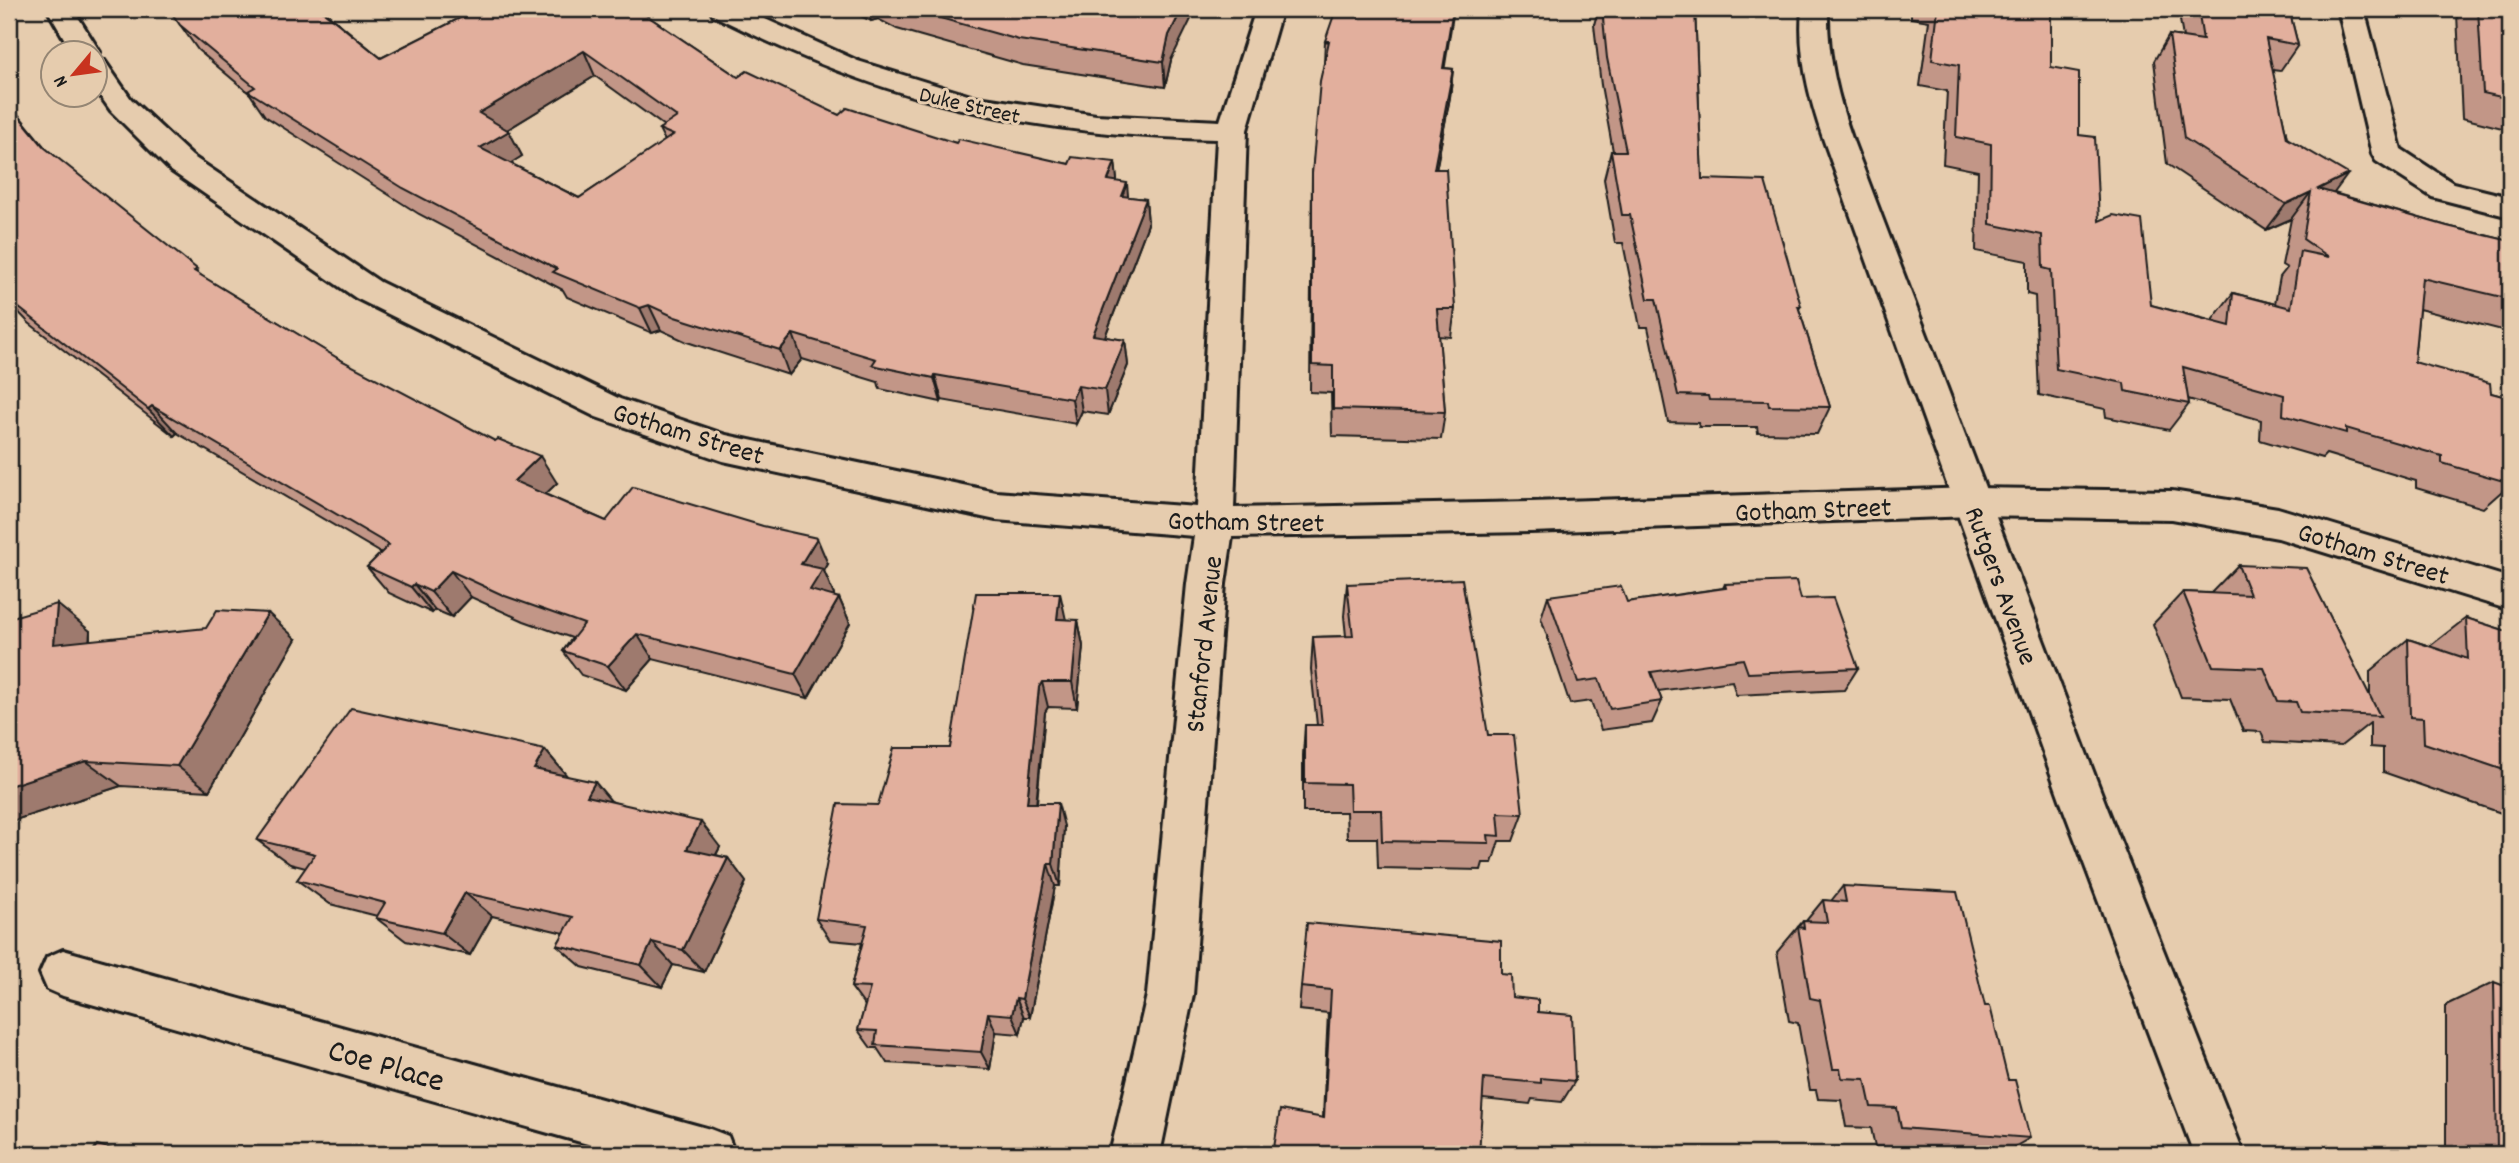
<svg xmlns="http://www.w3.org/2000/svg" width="2519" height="1163" font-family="Dekko,sans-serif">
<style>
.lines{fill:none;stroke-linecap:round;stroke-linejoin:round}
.minor-casing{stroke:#1c1c1c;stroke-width:6}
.secondary-casing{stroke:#1c1c1c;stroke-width:6}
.minor{fill:#e6ccae;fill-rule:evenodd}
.secondary{fill:#e6ccae;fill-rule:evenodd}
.wall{fill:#c29687;stroke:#1c1c1c;stroke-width:2;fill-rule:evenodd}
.shaded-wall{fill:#9e7a6e;stroke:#1c1c1c;stroke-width:2}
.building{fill:#e2af9d;stroke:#1c1c1c;stroke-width:2;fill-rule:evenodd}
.labels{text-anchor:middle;stroke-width:6;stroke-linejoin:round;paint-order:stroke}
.far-street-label{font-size:23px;fill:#1c1c1c;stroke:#e6ccae}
.street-label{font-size:28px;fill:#1c1c1c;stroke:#e6ccae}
.near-street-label{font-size:33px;fill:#1c1c1c;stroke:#e6ccae}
</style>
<rect width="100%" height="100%" fill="#e6ccae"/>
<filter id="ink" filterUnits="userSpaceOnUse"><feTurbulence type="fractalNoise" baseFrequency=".0143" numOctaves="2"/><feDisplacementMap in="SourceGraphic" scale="14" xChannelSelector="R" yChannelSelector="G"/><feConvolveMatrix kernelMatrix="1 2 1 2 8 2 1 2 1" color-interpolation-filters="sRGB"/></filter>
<g filter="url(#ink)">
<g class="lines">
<defs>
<g id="minor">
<path d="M 47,9 L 73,9 L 100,52 L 96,58 L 104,60 L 131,99 L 192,156 L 380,282 L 620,399 L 726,435 L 996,492 L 1197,507 L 1217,139 C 1024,135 886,102 713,15 L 710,9 L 743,9 L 858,61 L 971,96 L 1096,115 L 1220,121 L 1256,9 L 1282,9 L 1247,130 L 1234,508 L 1531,502 L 1972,488 L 2172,491 L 2278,508 L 2510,578 L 2510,610 L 2278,538 L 2172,519 L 1972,516 L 1531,532 L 1232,537 L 1225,584 L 1193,995 L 1160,1154 L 1110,1154 L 1147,995 L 1187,584 L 1194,536 L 996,520 L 723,461 L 596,417 L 356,298 L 170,170 L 111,111 L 94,87 L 94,52 L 72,52 Z"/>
<path d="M 2338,9 L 2364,9 L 2401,149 L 2453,183 L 2510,197 L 2510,217 L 2432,197 L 2376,161 L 2372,154 Z"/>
<path d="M 63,950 L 710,1129 L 728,1136 L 735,1154 L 623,1154 L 63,996 L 47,989 L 40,973 L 47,957 Z"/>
</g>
<path id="secondary" d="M 1802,9 L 1828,9 C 1827,56 1838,98 1853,141 L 2106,805 L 2244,1154 L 2194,1154 L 2062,805 L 1824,141 C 1809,98 1798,55 1802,9 Z"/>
</defs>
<use href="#minor" class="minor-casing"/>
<use href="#secondary" class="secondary-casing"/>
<use href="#minor" class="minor"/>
<use href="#secondary" class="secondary"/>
</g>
<g class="wall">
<path d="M 169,9 L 327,9 L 323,10 L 381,58 L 464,16 L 459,9 L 637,9 L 738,77 L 839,115 L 956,143 L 1069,164 L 1115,162 L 1117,181 L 1128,197 L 1146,199 L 1148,224 L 1105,337 L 1125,340 L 1128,365 L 1108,415 L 1082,411 L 1076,424 L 942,400 L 941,402 L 880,389 L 878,382 L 802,359 L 789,375 L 687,342 L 661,330 L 652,333 L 567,297 L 563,290 L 419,214 L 265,116 L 250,94 L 198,50 ZM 595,76 L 664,126 L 659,129 L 665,141 L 579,198 L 510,163 L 522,156 L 507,130 Z"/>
<path d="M 846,9 L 1076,9 L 1171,60 L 1165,87 L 1023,65 L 897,29 L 878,19 L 871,21 Z"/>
<path d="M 1598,9 L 1695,9 L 1702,179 L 1801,306 L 1799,309 L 1830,407 L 1817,434 L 1758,433 L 1757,427 L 1699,427 L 1698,423 L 1668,422 L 1648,327 L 1640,327 L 1623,243 L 1615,243 L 1604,179 L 1611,151 L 1613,151 L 1601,85 L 1594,25 Z"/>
<path d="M 1911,9 L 2051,9 L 2051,67 L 2079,135 L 2099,221 L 2151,305 L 2213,321 L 2213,319 L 2233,293 L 2275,304 L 2280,277 L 2287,268 L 2282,265 L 2291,219 L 2266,230 L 2167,164 L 2154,61 L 2169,35 L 2183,37 L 2178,9 L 2289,9 L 2298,45 L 2280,71 L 2272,70 L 2287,138 L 2334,193 L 2447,226 L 2510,241 L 2510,332 L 2419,309 L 2414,362 L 2491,393 L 2510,398 L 2510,484 L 2483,508 L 2416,488 L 2416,481 L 2326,454 L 2322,458 L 2260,440 L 2261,420 L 2188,399 L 2189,404 L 2169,430 L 2106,417 L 2105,409 L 2039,395 L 2035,296 L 2027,294 L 2027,261 L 1976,251 L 1978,171 L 1943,164 L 1947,91 L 1920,86 L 1929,21 L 1911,18 Z"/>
<path d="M 2434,9 L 2510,9 L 2510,130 L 2462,118 L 2457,14 Z"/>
<path d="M 1325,41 L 1444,68 L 1453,69 L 1450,97 L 1436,169 L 1455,309 L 1451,337 L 1439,336 L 1445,412 L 1441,439 L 1332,436 L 1331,393 L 1310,392 L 1312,174 L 1324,63 Z"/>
<path d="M 9,103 L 47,150 L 203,277 L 339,359 L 557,483 L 545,494 L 606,521 L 828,564 L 824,571 L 834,595 L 833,596 L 839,598 L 850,623 L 808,698 L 653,659 L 626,690 L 581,675 L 563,651 L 572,638 L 524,621 L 471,597 L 452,617 L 435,610 L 432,613 L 389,593 L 367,567 L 381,553 L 177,433 L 174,436 L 29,323 L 9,302 Z"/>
<path d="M 2238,565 L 2370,697 L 2370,671 L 2408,639 L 2430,646 L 2466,618 L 2510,632 L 2510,816 L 2383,772 L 2383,748 L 2370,747 L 2370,723 L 2341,746 L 2265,742 L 2261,732 L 2243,731 L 2230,699 L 2181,697 L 2153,624 L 2183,592 L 2211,593 Z"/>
<path d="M 1347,584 L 1488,735 L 1523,814 L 1513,841 L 1499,841 L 1492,863 L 1483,863 L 1481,870 L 1378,868 L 1377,838 L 1347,838 L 1346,812 L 1303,812 L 1303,755 L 1305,725 L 1317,725 L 1311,669 L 1313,637 L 1346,636 L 1344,616 Z"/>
<path d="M 1725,584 L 1801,599 L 1858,668 L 1844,690 L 1736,695 L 1732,681 L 1658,691 L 1662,701 L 1652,723 L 1601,730 L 1591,701 L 1570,704 L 1541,618 L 1548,596 L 1627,602 L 1723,588 Z"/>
<path d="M 9,618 L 90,631 L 90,640 L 296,639 L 209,791 L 121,786 L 15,820 L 9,817 Z"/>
<path d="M 1066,620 L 1078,620 L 1083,646 L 1077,708 L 1048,707 L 1045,712 L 1037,803 L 1064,826 L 1060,886 L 1055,886 L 1030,1017 L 1024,1017 L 1020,1034 L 996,1032 L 990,1069 L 887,1063 L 877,1048 L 871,1048 L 858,1030 L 865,1006 L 851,987 L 862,943 L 830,940 L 816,919 L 878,805 L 950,748 Z"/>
<path d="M 545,750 L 567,776 L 611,801 L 720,847 L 716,855 L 728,858 L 746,882 L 704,972 L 673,965 L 662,987 L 582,967 L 557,945 L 564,933 L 492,916 L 470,955 L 406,941 L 376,918 L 377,916 L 330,904 L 297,880 L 306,868 L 290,864 L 257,840 Z"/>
<path d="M 1843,886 L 1985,1006 L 2008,1080 L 2030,1138 L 2002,1154 L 1970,1154 L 1875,1147 L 1871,1128 L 1846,1127 L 1841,1100 L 1818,1099 L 1816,1090 L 1810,1090 L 1798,1023 L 1789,1021 L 1777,952 L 1803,921 L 1806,921 L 1823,900 L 1831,901 Z"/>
<path d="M 1501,974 L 1512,997 L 1538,1012 L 1575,1081 L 1562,1102 L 1532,1099 L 1530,1104 L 1483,1099 L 1323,1117 L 1328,1013 L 1299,1010 L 1301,987 Z"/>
<path d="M 2494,982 L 2510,1154 L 2446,1154 L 2446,1005 Z"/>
</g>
<g class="shaded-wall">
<path d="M 868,9 L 875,9 L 878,19 L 871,21 Z"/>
<path d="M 1182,9 L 1196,9 L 1171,60 L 1165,87 L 1163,62 L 1169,35 Z"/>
<path d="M 1453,9 L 1454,9 L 1440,96 L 1443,68 Z"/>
<path d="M 584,51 L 595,76 L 492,139 L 479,113 Z"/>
<path d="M 1453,69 L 1450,97 L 1431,197 L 1434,169 Z"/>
<path d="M 509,131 L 522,156 L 494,174 L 480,148 Z"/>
<path d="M 1115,162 L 1118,188 L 1108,180 Z"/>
<path d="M 2348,174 L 2328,201 L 2318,189 Z"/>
<path d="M 1127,183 L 1129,208 L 1122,196 Z"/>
<path d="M 2311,192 L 2291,219 L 2266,230 L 2286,204 Z"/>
<path d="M 1146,199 L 1148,224 L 1096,360 L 1093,335 Z"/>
<path d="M 649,305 L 661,330 L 652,333 L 640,308 Z"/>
<path d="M 793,334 L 802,359 L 789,375 L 780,350 Z"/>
<path d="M 1125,340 L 1128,365 L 1108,415 L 1105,390 Z"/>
<path d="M 935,375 L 942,400 L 941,402 L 934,378 Z"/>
<path d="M 1078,386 L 1082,411 L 1076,424 L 1072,399 Z"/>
<path d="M 152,406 L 177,433 L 174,436 L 148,409 Z"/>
<path d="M 540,456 L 557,483 L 532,507 L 514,481 Z"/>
<path d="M 817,538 L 828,564 L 824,571 L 834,595 L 822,616 L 810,590 L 801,564 Z"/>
<path d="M 451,571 L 471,597 L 452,617 L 431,592 Z"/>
<path d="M 414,584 L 435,610 L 432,613 L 411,587 Z"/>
<path d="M 1060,593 L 1066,620 L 1057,619 Z"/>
<path d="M 839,598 L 850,623 L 808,698 L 795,674 Z"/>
<path d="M 57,604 L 90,631 L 87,671 L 54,644 Z"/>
<path d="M 268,613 L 296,639 L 209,791 L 177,766 Z"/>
<path d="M 1078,620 L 1083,646 L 1077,708 L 1072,682 Z"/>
<path d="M 637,634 L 653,659 L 626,690 L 608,666 Z"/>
<path d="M 1042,682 L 1048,707 L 1045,712 L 1034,826 L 1027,803 L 1039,687 Z"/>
<path d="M 545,750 L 568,777 L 534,769 Z"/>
<path d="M 86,761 L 121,786 L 15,820 L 9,817 L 9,783 Z"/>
<path d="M 595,782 L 617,808 L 587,796 Z"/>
<path d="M 1058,803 L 1064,826 L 1060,886 L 1053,864 Z"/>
<path d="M 701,822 L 720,847 L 706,873 L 687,849 Z"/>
<path d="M 728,858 L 746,882 L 704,972 L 683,950 Z"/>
<path d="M 1048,864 L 1055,886 L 1030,1017 L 1022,999 Z"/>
<path d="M 465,893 L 492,916 L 470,955 L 442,933 Z"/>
<path d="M 652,942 L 673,965 L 662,987 L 641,965 Z"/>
<path d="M 1016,998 L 1024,1017 L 1020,1034 L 1012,1015 Z"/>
<path d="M 988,1013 L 996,1032 L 990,1069 L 981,1052 Z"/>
</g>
<g class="building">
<path d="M 169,9 L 320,9 L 381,58 L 470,13 L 466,9 L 637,9 L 738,77 L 747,71 L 839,115 L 847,108 L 956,143 L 959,139 L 1069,164 L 1072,157 L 1115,162 L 1108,180 L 1127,183 L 1122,196 L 1146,199 L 1093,335 L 1125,340 L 1105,390 L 1078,386 L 1072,399 L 935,375 L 934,378 L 872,365 L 876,359 L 793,334 L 780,350 L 675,317 L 649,305 L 640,308 L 553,272 L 557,269 L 403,188 L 248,91 L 255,87 L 180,25 ZM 584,51 L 677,117 L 659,129 L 673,135 L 579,198 L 480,148 L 509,131 L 479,113 Z"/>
<path d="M 908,9 L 1076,9 L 1096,14 L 1099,9 L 1182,9 L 1169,35 L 1163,62 L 1019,40 Z"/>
<path d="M 1336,9 L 1453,9 L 1443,68 L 1453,69 L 1434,169 L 1446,169 L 1455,309 L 1437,309 L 1445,412 L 1333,409 L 1333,366 L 1312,365 L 1312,174 L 1320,81 L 1329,41 L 1325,41 Z"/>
<path d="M 1602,9 L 1695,9 L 1702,179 L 1765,181 L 1801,306 L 1798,306 L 1830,407 L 1769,406 L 1768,401 L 1709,400 L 1708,396 L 1678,395 L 1656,299 L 1648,299 L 1630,215 L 1622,215 L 1611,151 L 1626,151 L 1607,58 Z"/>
<path d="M 1938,9 L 2051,9 L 2051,67 L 2079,72 L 2079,135 L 2095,137 L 2099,221 L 2113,215 L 2142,220 L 2151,305 L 2230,326 L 2233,293 L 2291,308 L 2300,251 L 2329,257 L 2303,239 L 2311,192 L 2286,204 L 2184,138 L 2169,35 L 2203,40 L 2198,9 L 2289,9 L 2298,45 L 2266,39 L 2287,138 L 2348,174 L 2318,189 L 2447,226 L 2510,241 L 2510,299 L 2422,278 L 2414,362 L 2490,383 L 2491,393 L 2510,398 L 2510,483 L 2442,463 L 2442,456 L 2346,428 L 2346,433 L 2283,415 L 2284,395 L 2183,367 L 2189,404 L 2125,391 L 2124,383 L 2056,369 L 2051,270 L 2043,268 L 2042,235 L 1990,224 L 1991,144 L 1956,137 L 1959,65 L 1932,60 Z"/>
<path d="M 2478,9 L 2510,9 L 2510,99 L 2483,93 Z"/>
<path d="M 9,104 L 44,147 L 197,269 L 194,271 L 339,359 L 495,441 L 498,439 L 540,456 L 514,481 L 606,521 L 633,487 L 763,526 L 817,538 L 801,564 L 823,569 L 810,590 L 839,598 L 795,674 L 637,634 L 608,666 L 563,651 L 584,624 L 505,596 L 451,571 L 431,592 L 414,584 L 411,587 L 367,567 L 389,545 L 152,406 L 148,409 L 9,300 L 9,292 L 11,290 L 9,288 Z"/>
<path d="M 2238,565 L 2306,568 L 2380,716 L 2300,712 L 2296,702 L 2278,701 L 2264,668 L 2213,666 L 2183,592 L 2250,595 Z"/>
<path d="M 1462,579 L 1488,735 L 1514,735 L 1523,814 L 1498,813 L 1500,836 L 1488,835 L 1489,843 L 1382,841 L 1381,810 L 1350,810 L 1349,784 L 1305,783 L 1305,725 L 1322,725 L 1313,637 L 1353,636 L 1347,584 Z"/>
<path d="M 1796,581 L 1801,599 L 1833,598 L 1858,668 L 1748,673 L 1743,659 L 1651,672 L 1662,701 L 1610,709 L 1599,679 L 1578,682 L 1548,596 L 1621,586 L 1627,602 L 1726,588 L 1725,584 Z"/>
<path d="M 976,593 L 1060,593 L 1057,619 L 1078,620 L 1072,682 L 1042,682 L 1039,687 L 1027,803 L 1058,803 L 1053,864 L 1048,864 L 1022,999 L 1016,998 L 1012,1015 L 988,1013 L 981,1052 L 875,1045 L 877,1031 L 858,1030 L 870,988 L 851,987 L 867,925 L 816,919 L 838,804 L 878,805 L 894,748 L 950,748 Z"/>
<path d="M 57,604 L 54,644 L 206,628 L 217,610 L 268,613 L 177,766 L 86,761 L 9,786 L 9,618 Z"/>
<path d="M 2466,618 L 2510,632 L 2510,772 L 2424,743 L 2423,718 L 2410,717 L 2408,639 L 2468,659 Z"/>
<path d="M 351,708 L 545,750 L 534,769 L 595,782 L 587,796 L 701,822 L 687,849 L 728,858 L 683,950 L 652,942 L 641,965 L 557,945 L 573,917 L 465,893 L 442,933 L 376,918 L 385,903 L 297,880 L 315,854 L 257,840 Z"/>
<path d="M 1843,886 L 1957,892 L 1985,1006 L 1990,1006 L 2008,1080 L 2015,1080 L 2030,1138 L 1901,1128 L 1897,1108 L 1871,1107 L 1865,1079 L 1842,1078 L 1840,1069 L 1833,1069 L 1820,1000 L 1810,998 L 1798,927 L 1804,928 L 1803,921 L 1827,922 L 1823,900 L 1846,902 Z"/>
<path d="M 1307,923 L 1501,941 L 1501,974 L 1511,975 L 1512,997 L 1538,1000 L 1538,1012 L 1572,1015 L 1575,1081 L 1541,1078 L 1541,1083 L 1484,1078 L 1479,1154 L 1273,1154 L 1280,1110 L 1324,1118 L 1331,990 L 1301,987 Z"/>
<path d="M 2494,982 L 2510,988 L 2510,1154 L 2507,1154 L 2497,1150 Z"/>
<path d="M 97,1145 L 132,1154 L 91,1154 Z"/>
<path d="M 9,1149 L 28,1154 L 9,1154 Z"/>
</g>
</g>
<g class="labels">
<g class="far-street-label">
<text transform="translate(970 104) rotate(13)" y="8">Duke Street</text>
</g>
<g class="street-label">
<text transform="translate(689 432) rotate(17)" y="10">Gotham Street</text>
<text transform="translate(1813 508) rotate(-2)" y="10">Gotham Street</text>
<text transform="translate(1246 520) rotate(1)" y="10">Gotham Street</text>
<text transform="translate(2374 552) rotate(17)" y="10">Gotham Street</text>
<text transform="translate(2003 585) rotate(70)" y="10">Rutgers Avenue</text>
<text transform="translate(1202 644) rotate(-84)" y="10">Stanford Avenue</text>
</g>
<g class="near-street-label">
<text transform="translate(387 1063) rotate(16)" y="12">Coe Place</text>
</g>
</g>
<rect width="2519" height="1163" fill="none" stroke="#e6ccae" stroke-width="35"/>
<rect x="18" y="18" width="2484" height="1128" fill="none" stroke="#1c1c1c" stroke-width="2.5" filter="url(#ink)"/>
<g transform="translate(74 74) rotate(241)"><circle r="33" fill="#e6ccae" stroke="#958674" stroke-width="2"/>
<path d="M0-5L12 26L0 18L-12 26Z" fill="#c8321e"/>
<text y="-10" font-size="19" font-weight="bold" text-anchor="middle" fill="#1c1c1c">N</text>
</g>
</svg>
